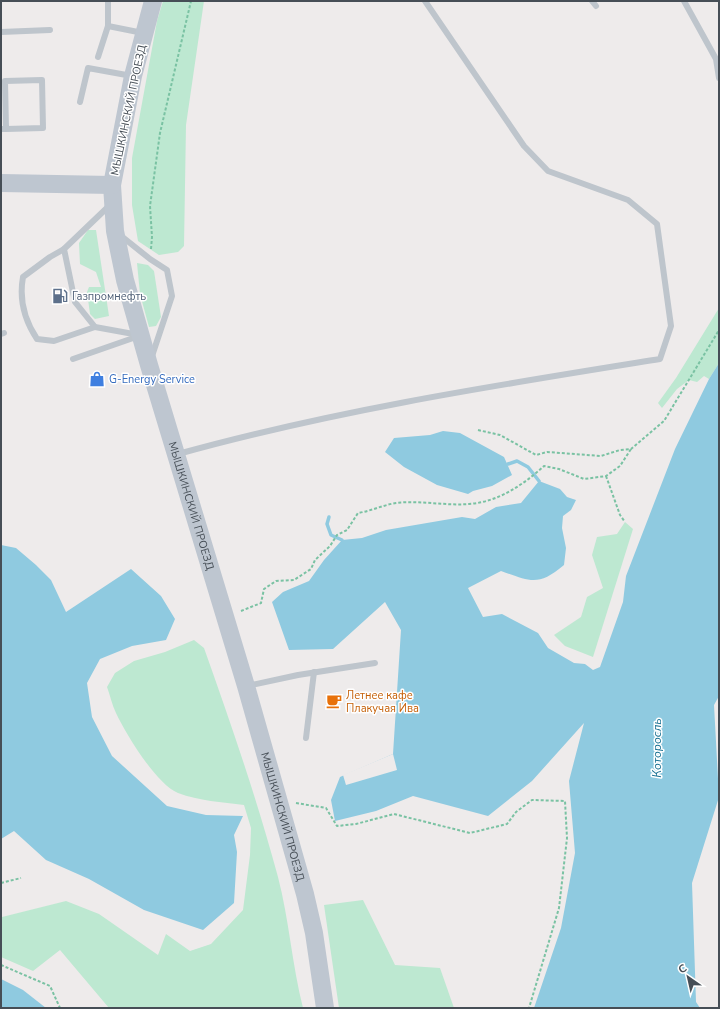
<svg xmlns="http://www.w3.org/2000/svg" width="720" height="1009" font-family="'Nunito Sans',sans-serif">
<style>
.green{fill:#bde8d1}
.water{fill:#8fcae0}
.pier{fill:#eeebeb}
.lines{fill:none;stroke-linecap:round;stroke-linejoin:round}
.stream{stroke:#8fcae0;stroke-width:3.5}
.path{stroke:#7ac2a3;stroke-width:2;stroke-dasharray:3 2;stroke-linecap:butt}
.service{stroke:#bec5cc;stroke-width:6}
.secondary{stroke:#bec6d0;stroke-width:18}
.labels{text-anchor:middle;stroke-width:3;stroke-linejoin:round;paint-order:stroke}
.street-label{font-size:11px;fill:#464e56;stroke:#fff}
.service-label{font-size:11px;fill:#4e5e75;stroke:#fff;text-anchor:start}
.shop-label{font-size:11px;fill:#366cbe;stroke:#fff;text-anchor:start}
.food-label{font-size:11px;fill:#c56008;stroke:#fff;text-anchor:start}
.water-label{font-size:12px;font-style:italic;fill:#1c7394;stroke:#fff}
</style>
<rect width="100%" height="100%" fill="#eeebeb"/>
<g class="green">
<path d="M 163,1 L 204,1 L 186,125 L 184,246 L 178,252 L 159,255 L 138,241 L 132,205 L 132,158 L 157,21 Z"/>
<path d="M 88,230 L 96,230 L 109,316 L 95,319 L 90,314 L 87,292 L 89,287 L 101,287 L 96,272 L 80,264 L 79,243 Z"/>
<path d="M 137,263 L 148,265 L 154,271 L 161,317 L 156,326 L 149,327 L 140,294 Z"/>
<path d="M 719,308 L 719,363 L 709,379 L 704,376 L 697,382 L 689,380 L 677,389 L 662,408 L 658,403 L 676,378 Z"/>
<path d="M 625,522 L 633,529 L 593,657 L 565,646 L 554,635 L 581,617 L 587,597 L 603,588 L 592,555 L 597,537 L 617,534 Z"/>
<path d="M 194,640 L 204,648 C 231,724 257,799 278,877 C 289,919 292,965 303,1008 L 109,1008 L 60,950 L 33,971 L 1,957 L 2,917 L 66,901 L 99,914 L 158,955 L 166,934 L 190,951 L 211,944 L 243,910 L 250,855 L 251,828 L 244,805 C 222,802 199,801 178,793 C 156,784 126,734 116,713 C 112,705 110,695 107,687 L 115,673 L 134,661 L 165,652 Z"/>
<path d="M 363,900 L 395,965 L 440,968 L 454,1008 L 339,1008 L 324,905 Z"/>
</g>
<g class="water">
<path d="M 719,363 L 719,696 L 714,705 L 719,797 L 692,883 L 696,1002 L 700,1008 L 534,1008 L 561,928 L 575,853 L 569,781 L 584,723 L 532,781 L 488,816 L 413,796 L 376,811 L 335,821 L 331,800 L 340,777 L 393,754 L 401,630 L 385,602 L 333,649 L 289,650 L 272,602 L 283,592 L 309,581 L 324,560 L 342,540 L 362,538 L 386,530 L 462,517 L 475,519 L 496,507 L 521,503 L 539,481 L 560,489 L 567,497 L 576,500 L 571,510 L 563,516 L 562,528 L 566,548 L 564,565 C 538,587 530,581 501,571 L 468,588 L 483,617 L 502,614 L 538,633 L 548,648 L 574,663 L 585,664 L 593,670 L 600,667 L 623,602 L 626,576 L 675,449 L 709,379 Z"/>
<path d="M 443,431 L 460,433 L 504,457 L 512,475 L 492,486 L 473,491 L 468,494 L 437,485 L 404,467 L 385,452 L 394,438 L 430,435 Z"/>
<path d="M 1,545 L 16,548 L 36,565 L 51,580 L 66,612 L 131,569 L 161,596 L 175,619 L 166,640 L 132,646 L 100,659 L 87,683 L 92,717 L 112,756 L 167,806 L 206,815 L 243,816 L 234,835 L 237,852 L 234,903 L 203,930 L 144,910 L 89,879 L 46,860 L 14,831 L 1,839 Z"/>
<path d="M 1,979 L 23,990 L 46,1008 L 1,1008 Z"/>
</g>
<path class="pier" d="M 393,754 L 397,770 L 346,785 L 343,775 Z"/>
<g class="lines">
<g class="stream">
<path d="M 508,464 L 517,461 L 528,467 L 539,481"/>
<path d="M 329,517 L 327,524 L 331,535 L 342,540"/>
</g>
<g class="path">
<path d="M 151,249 L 152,237 L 150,206 L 160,133 L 191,1"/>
<path d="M 478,430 L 500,435 L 536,455 L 547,452 L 601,456 L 620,450 L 631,449 L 664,421 L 719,330"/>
<path d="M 606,476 L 620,515 L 625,522"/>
<path d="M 241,611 L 261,603 L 264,589 L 276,581 L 294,580 L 311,569 L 315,560 L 330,546 L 337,535 L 347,530 L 358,513 C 371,511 383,505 396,503 C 420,500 445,506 469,504 C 498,502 523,485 544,466 L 559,469 L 584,479 L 606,476 L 620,466 L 631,449"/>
<path d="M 296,803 L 326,808 L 337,826 L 356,824 L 394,814 L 470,833 L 507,824 L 516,812 L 532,800 L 565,801 L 567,838 L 559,908 L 529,1008"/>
<path d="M 1,883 L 21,878"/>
<path d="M 1,965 L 50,986 L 60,1008"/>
</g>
<g class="service">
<path d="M 108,1 L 108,26 L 143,33"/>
<path d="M 592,1 L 596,6"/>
<path d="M 684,1 L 716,59 L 719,78"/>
<path d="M 1,32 L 50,30"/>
<path d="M 98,57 L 108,26"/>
<path d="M 80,102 L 88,68 L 132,76"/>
<path d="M 1,129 L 6,129 L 43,128 L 42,80 L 5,81 L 6,129"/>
<path d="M 110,205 L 64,249 L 75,302 L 95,327 L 139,335"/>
<path d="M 120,235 L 150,259 L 167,270 L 172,296 L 152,356"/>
<path d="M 64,249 L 50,257 L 23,277 C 19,299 25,321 37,339 L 54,341 L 95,327"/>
<path d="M 1,334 L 4,333"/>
<path d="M 73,359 L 139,336"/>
<path d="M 178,454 C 336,410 498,385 660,359 L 671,326 L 657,224 L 628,200 L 548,171 L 524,146 L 425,1"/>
<path d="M 247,686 L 298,675 L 375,663"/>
<path d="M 306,738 L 314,672"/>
</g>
<g class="secondary">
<path id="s1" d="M 153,1 L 133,76 L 112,185 L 115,231 L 125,280 L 149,365 L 246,686 L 305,894 L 314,933 L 325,1008"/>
<path d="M 1,183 L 112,185"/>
</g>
</g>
<defs>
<symbol id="fuel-bare" viewBox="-9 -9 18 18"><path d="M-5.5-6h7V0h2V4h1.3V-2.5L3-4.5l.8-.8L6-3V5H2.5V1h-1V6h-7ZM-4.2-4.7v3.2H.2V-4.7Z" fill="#5c6f8a" stroke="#fff" stroke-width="2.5" paint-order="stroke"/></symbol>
<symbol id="shop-bare" viewBox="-9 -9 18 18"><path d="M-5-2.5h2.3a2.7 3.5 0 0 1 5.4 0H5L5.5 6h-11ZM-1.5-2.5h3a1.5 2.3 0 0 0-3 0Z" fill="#3f7fe0" stroke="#fff" stroke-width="2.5" paint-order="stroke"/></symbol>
<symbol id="cafe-bare" viewBox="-9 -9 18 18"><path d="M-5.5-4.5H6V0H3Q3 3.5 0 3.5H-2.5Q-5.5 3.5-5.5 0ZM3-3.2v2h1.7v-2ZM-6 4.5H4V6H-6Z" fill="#e8710a" stroke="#fff" stroke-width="2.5" paint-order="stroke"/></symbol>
</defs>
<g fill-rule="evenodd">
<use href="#fuel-bare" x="49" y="285" width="22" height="22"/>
<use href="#shop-bare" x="86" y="368" width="22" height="22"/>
<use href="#cafe-bare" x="323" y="690" width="22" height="22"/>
</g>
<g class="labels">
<g class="street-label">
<text transform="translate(128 110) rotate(-78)" y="4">МЫШКИНСКИЙ ПРОЕЗД</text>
<text dy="4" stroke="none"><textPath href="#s1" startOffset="520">МЫШКИНСКИЙ ПРОЕЗД</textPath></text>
<text dy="4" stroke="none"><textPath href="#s1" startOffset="844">МЫШКИНСКИЙ ПРОЕЗД</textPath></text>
</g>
<g class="service-label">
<text x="72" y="300">Газпромнефть</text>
</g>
<g class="shop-label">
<text x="109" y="383">G-Energy Service</text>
</g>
<g class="food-label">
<text x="346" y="699">Летнее кафе<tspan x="346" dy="13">Плакучая Ива</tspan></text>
</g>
<g class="water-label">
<text transform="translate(657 748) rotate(-90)" y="4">Которосль</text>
</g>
</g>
<rect width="720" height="1009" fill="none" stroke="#464e56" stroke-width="4"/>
<g transform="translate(688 977) rotate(326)" stroke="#ffffff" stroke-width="3" paint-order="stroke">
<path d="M0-3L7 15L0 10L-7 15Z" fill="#464e56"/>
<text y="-6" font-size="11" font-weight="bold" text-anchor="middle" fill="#464e56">С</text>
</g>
</svg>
